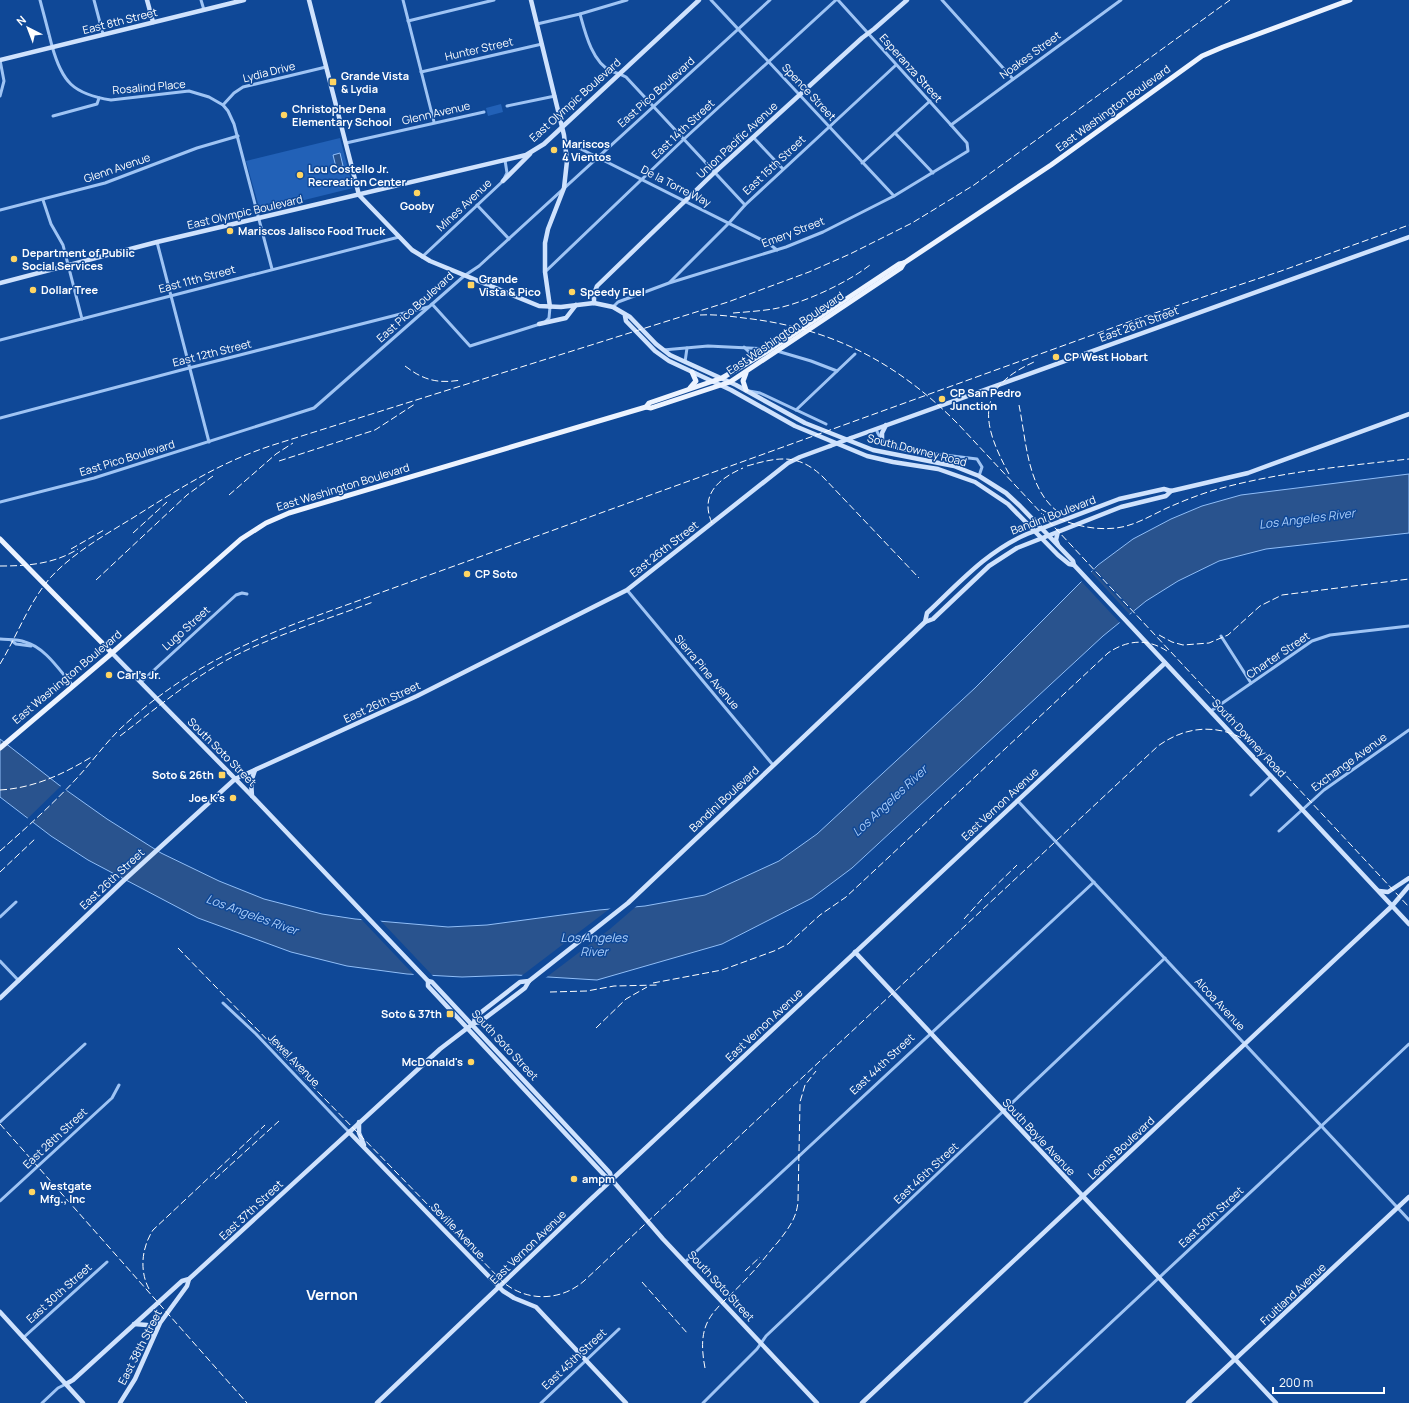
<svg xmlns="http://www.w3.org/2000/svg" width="1409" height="1403" font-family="Manrope,sans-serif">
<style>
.green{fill:#2261b7}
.water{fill:#29538e;stroke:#90bef8}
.pier{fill:#0f4897}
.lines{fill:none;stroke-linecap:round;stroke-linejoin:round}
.street{stroke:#9fc4f4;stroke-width:3}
.secondary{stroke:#cfe2fd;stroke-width:4.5}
.primary{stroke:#ecf3ff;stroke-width:5}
.rail{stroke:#fff;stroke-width:1;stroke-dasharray:7 3;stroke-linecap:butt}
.secondary-bridge{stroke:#cfe2fd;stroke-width:4.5}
.poi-dot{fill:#ffd562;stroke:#0f4897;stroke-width:1.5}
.labels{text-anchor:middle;stroke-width:3;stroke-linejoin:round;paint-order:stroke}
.street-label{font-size:11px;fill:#fff;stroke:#0f4897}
.poi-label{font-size:11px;font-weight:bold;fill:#fff;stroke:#0f4897;text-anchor:start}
.water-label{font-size:12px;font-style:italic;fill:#abcefb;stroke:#0f4897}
.district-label{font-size:15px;font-weight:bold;fill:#fff;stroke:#0f4897}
</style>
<rect width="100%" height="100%" fill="#0f4897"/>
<g class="green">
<path d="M 501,104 L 503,112 L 488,116 L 486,108 Z"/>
<path d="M 340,138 L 353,188 L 260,211 L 246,161 Z"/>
</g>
<g class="water">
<path d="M 340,153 L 343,166 L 336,167 L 333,155 Z"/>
<path d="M 1409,474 L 1409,533 L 1266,549 L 1219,561 L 1178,581 L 1146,601 L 1103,636 L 852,868 L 812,898 L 722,944 L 597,980 L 516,975 L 462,977 L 407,974 L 347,966 L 291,952 L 198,918 L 88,860 L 51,836 L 0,797 L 0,739 L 59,785 L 107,819 L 161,853 L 219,881 L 264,899 L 322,914 L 355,919 L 448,927 L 487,925 L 599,910 L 645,906 L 705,895 L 779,861 L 817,834 L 975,688 L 1098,565 L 1133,539 L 1171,519 L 1202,506 L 1241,495 Z"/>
</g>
<g class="pier">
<path d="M 1093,567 L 1135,612 L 1133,614 L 1091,569 Z"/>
<path d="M 1089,570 L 1131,616 L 1121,624 L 1080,580 Z"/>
<path d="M 62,785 L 68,789 L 31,824 L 26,820 Z"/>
<path d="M 639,904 L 610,929 L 544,979 L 520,977 L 612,907 Z"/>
<path d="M 360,918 L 379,919 L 433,976 L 415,976 Z"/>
</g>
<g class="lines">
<g class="street">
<path d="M 40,0 C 44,15 48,30 52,46 C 62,82 73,94 111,100 L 189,91 L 209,97 L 223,105 L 228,111 L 234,124 L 272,269"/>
<path d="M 94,0 L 103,34"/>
<path d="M 201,0 L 204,10"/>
<path d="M 403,0 L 434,122"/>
<path d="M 711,0 L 894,196"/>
<path d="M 942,0 L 1013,79"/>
<path d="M 580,14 C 585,32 592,62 611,71 C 616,73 621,74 626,77 L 745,205"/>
<path d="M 408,21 L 494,0"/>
<path d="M 537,24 L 580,14 L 627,0"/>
<path d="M 0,60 L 4,81 L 0,96"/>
<path d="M 421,72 L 542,44"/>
<path d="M 223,105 L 234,93 L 243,87 L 326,67"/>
<path d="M 507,106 L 555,96"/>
<path d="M 53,116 L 97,104 L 99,98"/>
<path d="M 951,125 L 1121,0"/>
<path d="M 895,133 L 933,173"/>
<path d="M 753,137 L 783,169"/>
<path d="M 565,141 L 768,243 L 777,250"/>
<path d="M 346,143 L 484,112"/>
<path d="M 862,163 L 930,101"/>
<path d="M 43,200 L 51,224 L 63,245 L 82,319"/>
<path d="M 477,205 L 509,239"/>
<path d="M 0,210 L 105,183 L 197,148 L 238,136"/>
<path d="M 157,242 L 209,442"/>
<path d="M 422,257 L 503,181 L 507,173 L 505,160"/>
<path d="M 545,272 L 684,139 L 836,0"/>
<path d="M 670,282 L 729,223 L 745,205 L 896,65"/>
<path d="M 432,304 L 470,346 L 540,324"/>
<path d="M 613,307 L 618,302 L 669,283 L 786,247 L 823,232 L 894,196 L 968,151 L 967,143 L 951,125 L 838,0"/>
<path d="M 545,322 L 549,318 L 550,307"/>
<path d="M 0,340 L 399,237"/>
<path d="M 744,347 L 749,352 L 751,361"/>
<path d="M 663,350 L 708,346 L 769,349"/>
<path d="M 777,351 L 811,361 L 837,371"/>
<path d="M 685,362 L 687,348"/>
<path d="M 749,391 L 760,393 L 826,424"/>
<path d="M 796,410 L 855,354"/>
<path d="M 0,418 L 189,368 L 428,307"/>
<path d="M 876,429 C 881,443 889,446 903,450 L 977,459 L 982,467 L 979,476"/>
<path d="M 0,502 L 94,478 L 314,408 L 464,276 L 479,266 L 770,0"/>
<path d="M 627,590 L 773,765"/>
<path d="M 1221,636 L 1251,683"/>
<path d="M 0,639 C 8,640 17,639 25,642 C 45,647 60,671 73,686"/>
<path d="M 12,641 L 16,644 L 31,646"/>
<path d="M 141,682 L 236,595 L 242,593 L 247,594"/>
<path d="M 1211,711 L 1312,641 L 1330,635 L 1409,626"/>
<path d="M 1251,795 L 1271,776"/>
<path d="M 1017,800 L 1409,1220"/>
<path d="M 1279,831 L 1324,790 L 1409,730"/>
<path d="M 0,917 L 16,902"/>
<path d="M 0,961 L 19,981"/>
<path d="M 223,1003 L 256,1034 L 349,1132"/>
<path d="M 0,1122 L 85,1044"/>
<path d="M 0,1201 L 112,1098 L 119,1085"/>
<path d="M 685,1262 L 1094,882"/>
<path d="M 23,1338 L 107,1262"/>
<path d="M 42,1403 L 58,1388 L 66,1384"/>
<path d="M 541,1403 L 619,1329"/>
<path d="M 703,1403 L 757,1349 L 766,1336 L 1165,958"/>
<path d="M 1025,1403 L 1409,1044"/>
</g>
<g class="secondary">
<path d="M 147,0 L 153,22"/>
<path d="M 309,0 L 359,195 L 412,250 L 430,261 L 539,306 L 561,307 L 594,303 L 613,307 L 630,317 L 656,344 L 670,355 L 736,385 L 805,423 L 873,450 L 954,466 L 979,476 L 1006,493 L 1020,506 L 1073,561 L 1074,565 L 1409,924"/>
<path d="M 531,0 L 564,135 L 567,161 L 564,188 L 548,229 L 545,243 L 545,272 L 550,307"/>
<path d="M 0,60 L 244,0"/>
<path d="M 503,181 L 530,154"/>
<path d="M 0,283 L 157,242 L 526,155 L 544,144 L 699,0"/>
<path d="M 594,303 L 594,294 L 597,286 L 715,172 L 862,38 L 874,29 L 907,0"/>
<path d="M 625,316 L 626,321 L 655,351 L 669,361 L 731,390 L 795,426 L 867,456 L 893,462 L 938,469 L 975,482 L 1008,504 L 1058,555 L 1069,564 L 1074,565"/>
<path d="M 539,324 L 566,318 L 576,305"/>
<path d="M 851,438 L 1409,237"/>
<path d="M 882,440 L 882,433 L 886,425"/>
<path d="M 1058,531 L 1056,540 L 1058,545"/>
<path d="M 925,622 L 927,613 C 958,584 987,551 1027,534 L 1119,499 L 1164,489 L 1171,491 L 1248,473 L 1409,414"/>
<path d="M 112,653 L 252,796 L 428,981 L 428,986 L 605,1176 L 612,1180 L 663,1239 L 817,1403"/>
<path d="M 252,796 L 251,782 L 255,770"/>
<path d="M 1379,891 L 1388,892 L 1409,878"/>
<path d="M 855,952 L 1276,1403"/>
<path d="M 428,981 L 432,982 L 587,1148 L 610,1173 L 612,1180"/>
<path d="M 0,998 L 122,882 L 235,779 L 417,696 L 627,590 L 788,463 L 800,457 L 830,446"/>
<path d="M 474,1023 L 475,1017 L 520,982 L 529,981"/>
<path d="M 359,1122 L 359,1133 L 364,1145"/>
<path d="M 349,1132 L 503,1291 L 514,1298 L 536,1307 L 626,1403"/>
<path d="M 0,1312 L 83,1403"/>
<path d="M 134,1324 L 147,1325 L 151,1330 L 152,1337"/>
<path d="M 66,1384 L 73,1380 L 182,1281 L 189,1279 L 440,1049 L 474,1023 L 480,1022 L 525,988 L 529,981 L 628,903 L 925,622 L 933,619 L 989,566 L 1017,548 L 1121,507 L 1166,496 L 1171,491"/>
<path d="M 120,1403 L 135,1379 L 160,1323 L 187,1286 L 189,1279"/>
<path d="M 377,1403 L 589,1201 L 1165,663"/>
<path d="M 862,1403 L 1392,906 L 1409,886"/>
<path d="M 1188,1403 L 1409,1197"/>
</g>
<g class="primary">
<path d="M 690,388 L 696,381 L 692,372"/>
<path d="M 746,390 L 743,381 L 746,373"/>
<path d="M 646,407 L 651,408 L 730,382 L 901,268 L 904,263"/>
<path d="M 0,539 L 112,653"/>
<path d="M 0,748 L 112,653 L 241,539 L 266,523 L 289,513 L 646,407 L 649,403 L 722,378 L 771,349 L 899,264 L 904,263 L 1051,165 L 1202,56 L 1223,47 L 1350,0"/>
</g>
<g class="rail">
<path d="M 733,313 C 746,312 760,311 773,309 C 802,304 847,283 870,265"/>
<path d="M 700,315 C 718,314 735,317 752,319 C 836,330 900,365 959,425 L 1254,741"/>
<path d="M 405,366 C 423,380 438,384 461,380"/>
<path d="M 1019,405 C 1027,444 1027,494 1064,516"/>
<path d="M 279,461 L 375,430 L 415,404"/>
<path d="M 747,466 C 778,457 798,453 823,477 L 919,578"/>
<path d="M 1009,474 C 982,424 974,389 1034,362"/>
<path d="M 229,495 L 276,454 L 293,443"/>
<path d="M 1041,509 C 1063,523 1090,531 1116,528 C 1134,526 1150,516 1167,508 C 1183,501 1200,494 1218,489 C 1280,472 1345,466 1409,459"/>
<path d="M 712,523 C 699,494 720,478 743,468"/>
<path d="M 133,533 L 167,502"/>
<path d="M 71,549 L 104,530"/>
<path d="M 0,566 C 28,566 54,564 78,549"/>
<path d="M 96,580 L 187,495 L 213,476"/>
<path d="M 1159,635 L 1172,642 L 1183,645 L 1209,643 L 1228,635 L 1260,606 L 1282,595 L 1409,579"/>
<path d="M 0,664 C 17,636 28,604 50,578 C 72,554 103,536 131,519 C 179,489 218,463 273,445 L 728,302 L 809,272 L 850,254 L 912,223 L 974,185 L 1230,0"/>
<path d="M 120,736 C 154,710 187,682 225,661 C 271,636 323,621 373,602"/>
<path d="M 1266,754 L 1409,907"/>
<path d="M 0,790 C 34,788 64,774 93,756"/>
<path d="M 0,851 C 26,828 53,804 77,778 C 91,763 104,745 119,730 C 174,678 235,646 305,620 L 1134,320 L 1281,271 L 1409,225"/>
<path d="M 0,872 L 36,838"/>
<path d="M 964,919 L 982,899 L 1017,865"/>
<path d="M 178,948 L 504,1283 C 528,1302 561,1301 584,1281 L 1158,746 C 1197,718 1237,727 1270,758"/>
<path d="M 653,983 L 722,970 L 774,951 L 788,944 L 820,915 L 846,897 L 1108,653 C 1127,640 1147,638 1167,651"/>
<path d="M 550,992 L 587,991 L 614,986 L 659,985"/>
<path d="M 596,1028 L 626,999 L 647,987"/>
<path d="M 0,1124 L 247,1403"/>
<path d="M 215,1179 L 279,1121"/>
<path d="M 745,1271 L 760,1257"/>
<path d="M 642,1282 L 688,1334"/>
<path d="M 149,1289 C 139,1270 142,1247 153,1230 L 265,1125"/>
<path d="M 705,1368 C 695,1316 717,1311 748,1277 C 759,1266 768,1253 778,1242 C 788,1229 797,1218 798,1201 L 800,1102 L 805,1085 L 816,1071"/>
</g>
<path class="secondary-bridge" d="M 830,446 L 851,438"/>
</g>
<g class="poi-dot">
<rect x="329" y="78" width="8" height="8" rx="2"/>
<circle cx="284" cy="115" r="4"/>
<circle cx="554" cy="150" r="4"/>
<circle cx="300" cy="175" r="4"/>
<circle cx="417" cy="193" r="4"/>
<circle cx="230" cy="231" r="4"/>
<circle cx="14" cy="259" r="4"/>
<rect x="467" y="281" width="8" height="8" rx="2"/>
<circle cx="33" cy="290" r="4"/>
<circle cx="572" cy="292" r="4"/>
<circle cx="1056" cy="357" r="4"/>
<circle cx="942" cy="399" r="4"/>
<circle cx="467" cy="574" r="4"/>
<circle cx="109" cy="675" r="4"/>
<rect x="218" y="771" width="8" height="8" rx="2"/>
<circle cx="233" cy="798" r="4"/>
<rect x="446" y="1010" width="8" height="8" rx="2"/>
<circle cx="471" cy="1062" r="4"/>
<circle cx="574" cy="1179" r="4"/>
<circle cx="32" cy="1192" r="4"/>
</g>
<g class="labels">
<g class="street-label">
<text transform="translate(120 21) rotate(-14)" y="4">East 8th Street</text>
<text transform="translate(479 49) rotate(-13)" y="4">Hunter Street</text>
<text transform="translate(1030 55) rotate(-36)" y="4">Noakes Street</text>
<text transform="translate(911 68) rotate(48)" y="4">Esperanza Street</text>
<text transform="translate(269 72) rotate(-14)" y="4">Lydia Drive</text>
<text transform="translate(149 87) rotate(-5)" y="4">Rosalind Place</text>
<text transform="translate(656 92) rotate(-42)" y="4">East Pico Boulevard</text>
<text transform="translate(809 92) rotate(47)" y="4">Spence Street</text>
<text transform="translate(575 100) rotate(-42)" y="4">East Olympic Boulevard</text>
<text transform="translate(1113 108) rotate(-36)" y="4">East Washington Boulevard</text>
<text transform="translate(436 113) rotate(-13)" y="4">Glenn Avenue</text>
<text transform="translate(683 129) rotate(-43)" y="4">East 14th Street</text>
<text transform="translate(737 140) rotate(-43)" y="4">Union Pacific Avenue</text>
<text transform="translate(774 165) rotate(-43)" y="4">East 15th Street</text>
<text transform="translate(117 168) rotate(-19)" y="4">Glenn Avenue</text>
<text transform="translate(676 186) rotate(27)" y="4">De la Torre Way</text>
<text transform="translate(464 205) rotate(-43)" y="4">Mines Avenue</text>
<text transform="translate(245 212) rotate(-13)" y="4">East Olympic Boulevard</text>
<text transform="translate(793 232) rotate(-21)" y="4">Emery Street</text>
<text transform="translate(197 279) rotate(-15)" y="4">East 11th Street</text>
<text transform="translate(415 307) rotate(-42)" y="4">East Pico Boulevard</text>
<text transform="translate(1139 324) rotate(-20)" y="4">East 26th Street</text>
<text transform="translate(785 333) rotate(-34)" y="4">East Washington Boulevard</text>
<text transform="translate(212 353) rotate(-14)" y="4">East 12th Street</text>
<text transform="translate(917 450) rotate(14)" y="4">South Downey Road</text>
<text transform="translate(127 458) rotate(-17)" y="4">East Pico Boulevard</text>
<text transform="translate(343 487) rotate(-17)" y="4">East Washington Boulevard</text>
<text transform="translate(1053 515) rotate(-21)" y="4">Bandini Boulevard</text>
<text transform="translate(664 549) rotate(-38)" y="4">East 26th Street</text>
<text transform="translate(186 628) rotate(-42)" y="4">Lugo Street</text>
<text transform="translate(1278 655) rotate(-34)" y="4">Charter Street</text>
<text transform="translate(707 672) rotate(50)" y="4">Sierra Pine Avenue</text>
<text transform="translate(67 677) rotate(-40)" y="4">East Washington Boulevard</text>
<text transform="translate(382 702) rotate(-25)" y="4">East 26th Street</text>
<text transform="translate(1249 738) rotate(47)" y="4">South Downey Road</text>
<text transform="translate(222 752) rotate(45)" y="4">South Soto Street</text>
<text transform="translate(1349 762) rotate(-36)" y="4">Exchange Avenue</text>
<text transform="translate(724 799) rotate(-43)" y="4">Bandini Boulevard</text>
<text transform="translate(1000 804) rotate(-43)" y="4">East Vernon Avenue</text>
<text transform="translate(112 879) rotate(-43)" y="4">East 26th Street</text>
<text transform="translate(1220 1004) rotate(47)" y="4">Alcoa Avenue</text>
<text transform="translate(764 1025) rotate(-43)" y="4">East Vernon Avenue</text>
<text transform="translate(505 1045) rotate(47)" y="4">South Soto Street</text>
<text transform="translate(294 1060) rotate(46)" y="4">Jewel Avenue</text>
<text transform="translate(882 1064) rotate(-43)" y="4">East 44th Street</text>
<text transform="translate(1039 1137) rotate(47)" y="4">South Boyle Avenue</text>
<text transform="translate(55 1138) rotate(-43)" y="4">East 28th Street</text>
<text transform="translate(1121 1148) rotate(-43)" y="4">Leonis Boulevard</text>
<text transform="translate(926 1173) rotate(-43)" y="4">East 46th Street</text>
<text transform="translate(251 1210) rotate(-43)" y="4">East 37th Street</text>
<text transform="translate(1211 1217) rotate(-43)" y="4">East 50th Street</text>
<text transform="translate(458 1231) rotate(46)" y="4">Seville Avenue</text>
<text transform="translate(528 1247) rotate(-44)" y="4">East Vernon Avenue</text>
<text transform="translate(721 1286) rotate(47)" y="4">South Soto Street</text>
<text transform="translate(59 1293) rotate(-42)" y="4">East 30th Street</text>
<text transform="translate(1293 1294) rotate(-43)" y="4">Fruitland Avenue</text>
<text transform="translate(140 1347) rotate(-63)" y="4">East 38th Street</text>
<text transform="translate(574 1359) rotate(-43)" y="4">East 45th Street</text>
</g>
<g class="poi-label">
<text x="341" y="80">Grande Vista<tspan x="341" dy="13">&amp; Lydia</tspan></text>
<text x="292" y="113">Christopher Dena<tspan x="292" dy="13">Elementary School</tspan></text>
<text x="562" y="148">Mariscos<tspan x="562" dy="13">4 Vientos</tspan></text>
<text x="308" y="173">Lou Costello Jr.<tspan x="308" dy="13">Recreation Center</tspan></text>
<text x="417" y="210" text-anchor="middle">Gooby</text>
<text x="238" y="235">Mariscos Jalisco Food Truck</text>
<text x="22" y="257">Department of Public<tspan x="22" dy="13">Social Services</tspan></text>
<text x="479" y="283">Grande<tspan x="479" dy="13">Vista &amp; Pico</tspan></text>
<text x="41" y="294">Dollar Tree</text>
<text x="580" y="296">Speedy Fuel</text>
<text x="1064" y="361">CP West Hobart</text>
<text x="950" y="397">CP San Pedro<tspan x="950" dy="13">Junction</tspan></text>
<text x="475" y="578">CP Soto</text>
<text x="117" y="679">Carl's Jr.</text>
<text x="214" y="779" text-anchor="end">Soto &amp; 26th</text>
<text x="225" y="802" text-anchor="end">Joe K's</text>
<text x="442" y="1018" text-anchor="end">Soto &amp; 37th</text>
<text x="463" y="1066" text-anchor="end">McDonald's</text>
<text x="582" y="1183">ampm</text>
<text x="40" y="1190">Westgate<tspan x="40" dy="13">Mfg., Inc</tspan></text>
</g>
<g class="water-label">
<text transform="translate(1307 519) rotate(-7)" y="4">Los Angeles River</text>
<text transform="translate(890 801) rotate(-43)" y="4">Los Angeles River</text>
<text transform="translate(252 915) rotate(20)" y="4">Los Angeles River</text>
<text x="594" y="942">Los Angeles<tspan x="594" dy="14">River</tspan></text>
</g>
<g class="district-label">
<text x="332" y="1300">Vernon</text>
</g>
</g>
<g transform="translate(28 28) rotate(318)" stroke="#0f4897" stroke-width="3" paint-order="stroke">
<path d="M0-3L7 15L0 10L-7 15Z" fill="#ffffff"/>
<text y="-6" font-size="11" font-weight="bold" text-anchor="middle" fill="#ffffff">N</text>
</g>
<path d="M1273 1387v6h111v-6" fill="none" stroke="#ffffff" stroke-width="2"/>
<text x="1279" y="1387" font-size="12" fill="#ffffff" stroke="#0f4897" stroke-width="3" paint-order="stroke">200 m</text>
</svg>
